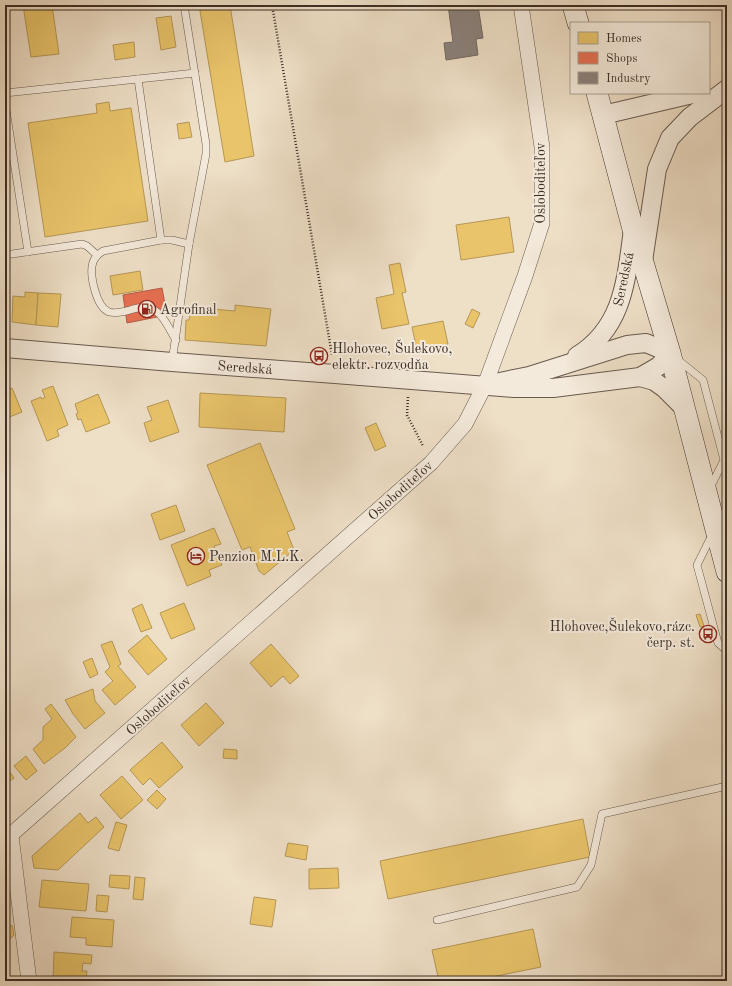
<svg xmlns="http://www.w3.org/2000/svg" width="732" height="986" font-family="'Old Standard TT',serif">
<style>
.homes{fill:#e9c46a;stroke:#b59756}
.shops{fill:#e76f51;stroke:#b45c44}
.industry{fill:#8a817c;stroke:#736862}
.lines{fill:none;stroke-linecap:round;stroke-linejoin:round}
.service-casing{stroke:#685a4e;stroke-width:8}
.minor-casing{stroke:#685a4e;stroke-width:16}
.tertiary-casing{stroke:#685a4e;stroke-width:20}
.secondary-casing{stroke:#3c2e26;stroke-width:22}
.path{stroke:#3c2e26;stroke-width:2.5;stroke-dasharray:1 2;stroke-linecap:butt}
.service{stroke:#f4eadb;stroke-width:7}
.minor{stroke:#f4eadb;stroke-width:15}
.tertiary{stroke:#f4eadb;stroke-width:18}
.secondary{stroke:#f4eadb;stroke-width:21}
.labels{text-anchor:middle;stroke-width:4;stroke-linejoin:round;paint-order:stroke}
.street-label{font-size:14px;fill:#3c2e26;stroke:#f4eadb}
.poi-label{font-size:14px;fill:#3c2e26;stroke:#f4eadb;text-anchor:start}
</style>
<rect width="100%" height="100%" fill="#eedfc7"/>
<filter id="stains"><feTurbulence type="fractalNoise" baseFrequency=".005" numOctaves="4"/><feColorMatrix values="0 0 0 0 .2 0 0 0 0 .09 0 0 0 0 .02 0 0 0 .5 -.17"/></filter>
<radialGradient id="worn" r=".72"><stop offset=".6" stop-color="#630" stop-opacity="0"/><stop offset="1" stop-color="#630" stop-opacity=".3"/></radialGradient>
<g class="homes">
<path d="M 23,5 L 52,5 L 59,54 L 31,57 Z"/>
<path d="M 199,5 L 230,5 L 254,156 L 225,162 Z"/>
<path d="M 171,16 L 176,47 L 161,50 L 156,18 Z"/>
<path d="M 134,42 L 135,57 L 115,60 L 113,45 Z"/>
<path d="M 109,102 L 110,111 L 131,108 L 148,221 L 45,237 L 28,123 L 97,113 L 96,104 Z"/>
<path d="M 189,122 L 192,137 L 179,139 L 177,124 Z"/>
<path d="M 509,217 L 514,252 L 461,260 L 456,225 Z"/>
<path d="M 400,263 L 406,292 L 402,293 L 409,324 L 382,329 L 376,298 L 394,294 L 389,265 Z"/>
<path d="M 140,271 L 143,290 L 113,295 L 110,276 Z"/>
<path d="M 7,280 L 7,302 L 5,302 L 5,281 Z"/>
<path d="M 25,292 L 38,293 L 36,325 L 12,322 L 13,296 L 25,297 Z"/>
<path d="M 38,293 L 61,294 L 58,327 L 36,325 Z"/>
<path d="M 235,305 L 271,309 L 266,346 L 185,340 L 186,320 L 189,320 L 192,307 L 235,311 Z"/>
<path d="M 472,309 L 480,313 L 473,328 L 465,324 Z"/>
<path d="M 443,321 L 448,344 L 417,350 L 412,327 Z"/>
<path d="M 53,386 L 68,425 L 57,430 L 59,436 L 47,441 L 31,401 L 41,397 L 42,399 L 45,397 L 42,390 Z"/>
<path d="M 12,388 L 22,412 L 7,418 L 5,413 L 5,391 Z"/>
<path d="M 200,393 L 286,398 L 284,432 L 199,427 Z"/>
<path d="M 98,394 L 110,423 L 86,432 L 81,419 L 78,420 L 76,414 L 78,413 L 75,404 Z"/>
<path d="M 168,400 L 179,432 L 150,442 L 144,423 L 152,420 L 147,407 Z"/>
<path d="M 376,423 L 386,446 L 375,451 L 365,428 Z"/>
<path d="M 260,443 L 295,529 L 287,532 L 294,550 L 264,575 L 259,571 L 250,547 L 242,550 L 207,465 Z"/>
<path d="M 176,505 L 185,531 L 160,540 L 151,514 Z"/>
<path d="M 214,528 L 221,544 L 214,546 L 222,565 L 209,570 L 211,576 L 187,586 L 171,545 Z"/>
<path d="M 184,603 L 195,629 L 171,639 L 160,613 Z"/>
<path d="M 142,604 L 152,628 L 141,632 L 132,609 Z"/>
<path d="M 700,614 L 704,626 L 700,627 L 696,615 Z"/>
<path d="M 147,635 L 167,659 L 148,675 L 128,651 Z"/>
<path d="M 112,641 L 121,664 L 118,666 L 136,687 L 115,705 L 102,690 L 113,681 L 105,672 L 110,667 L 101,645 Z"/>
<path d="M 271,644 L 299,676 L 290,684 L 283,676 L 271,687 L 250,663 Z"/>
<path d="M 92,658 L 98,674 L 90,678 L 83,662 Z"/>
<path d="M 93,689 L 95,701 L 105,713 L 85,729 L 73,714 L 65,700 Z"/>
<path d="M 206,703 L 224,723 L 199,746 L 181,725 Z"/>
<path d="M 51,704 L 76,737 L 65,748 L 44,764 L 33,749 L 43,740 L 43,727 L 52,719 L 45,709 Z"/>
<path d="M 162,742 L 183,767 L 159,788 L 150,778 L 143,785 L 130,770 Z"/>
<path d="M 224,749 L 237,750 L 237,759 L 223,758 Z"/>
<path d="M 26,756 L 37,771 L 26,780 L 14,766 Z"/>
<path d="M 5,765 L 14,778 L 5,784 Z"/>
<path d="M 122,776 L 143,800 L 121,819 L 100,795 Z"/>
<path d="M 157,790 L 166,799 L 157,809 L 147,800 Z"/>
<path d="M 80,813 L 88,823 L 96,817 L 104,827 L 58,870 L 34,868 L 32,856 Z"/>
<path d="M 583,819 L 590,857 L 388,899 L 380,861 Z"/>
<path d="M 116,822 L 127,825 L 119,851 L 108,848 Z"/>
<path d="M 288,843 L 308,846 L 306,860 L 285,856 Z"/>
<path d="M 338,868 L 339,888 L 309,889 L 309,869 Z"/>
<path d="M 110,875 L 130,876 L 129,889 L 109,887 Z"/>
<path d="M 135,877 L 145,878 L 143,900 L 133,899 Z"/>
<path d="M 42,880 L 89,884 L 86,911 L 39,907 Z"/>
<path d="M 97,895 L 109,896 L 107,912 L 96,911 Z"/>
<path d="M 254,897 L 276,900 L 272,927 L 250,924 Z"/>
<path d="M 72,917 L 114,920 L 112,947 L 86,945 L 86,938 L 70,937 Z"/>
<path d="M 12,925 L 14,935 L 10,939 L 5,933 L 5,930 Z"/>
<path d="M 533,929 L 541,967 L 472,981 L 439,981 L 432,950 Z"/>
<path d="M 54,952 L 92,955 L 91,964 L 83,963 L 82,971 L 87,971 L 86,981 L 53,981 Z"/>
</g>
<path class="shops" d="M 162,288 L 167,315 L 127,323 L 123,295 Z"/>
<path class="industry" d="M 448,5 L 478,5 L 483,38 L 476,39 L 478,55 L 446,60 L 444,43 L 453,42 Z"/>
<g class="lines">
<defs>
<g id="service">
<path d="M 138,79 L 161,240 L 172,240 L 189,244"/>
<path d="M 5,93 L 195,73"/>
<path d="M 5,103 L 28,252"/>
<path d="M 161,240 L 103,251 C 98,254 95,257 93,262 C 89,274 96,307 109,312 C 123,316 139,303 152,309 C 163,313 170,331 176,340"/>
<path d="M 5,255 L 82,244 L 87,246 L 97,255"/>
<path d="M 677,359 L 703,380 L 724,460 L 710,488"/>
<path d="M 172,362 L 189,244 L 206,154 L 206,144 L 184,5"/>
<path d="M 712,535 L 697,565 L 718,643 L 727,651"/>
<path d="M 437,920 L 577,887 L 591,865 L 602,814 L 727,786"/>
</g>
<g id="minor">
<path d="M 11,836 L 29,981"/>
<path d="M 5,840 L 431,463 L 465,424 L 485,385 L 525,276 L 542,223 L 542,147 L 521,5"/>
</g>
<g id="tertiary">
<path d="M 603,115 L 697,93"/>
<path d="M 643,261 L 657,169 L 670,138 L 690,117 L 727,89"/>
<path d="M 5,348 L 172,362 L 335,374 L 514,388 L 553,388 L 640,377 L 659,366 L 670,353 L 646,343 L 627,345 L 529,376 L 485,385"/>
<path d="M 577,356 C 624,327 626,279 633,230"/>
<path d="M 640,377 L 654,381 L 664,388 L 684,408"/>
</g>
<g id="secondary">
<path d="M 573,5 L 578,23"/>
<path d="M 597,93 L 633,229 L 670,353 L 727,572"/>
</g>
</defs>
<use href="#service" class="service-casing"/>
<use href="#minor" class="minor-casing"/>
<use href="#tertiary" class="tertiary-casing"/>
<use href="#secondary" class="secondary-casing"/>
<g class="path">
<path d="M 272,5 L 332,355"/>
<path d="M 408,397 L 407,415 L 423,446"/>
</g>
<use href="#service" class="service"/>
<use href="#minor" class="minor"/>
<use href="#tertiary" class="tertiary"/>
<use href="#secondary" class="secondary"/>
</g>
<defs>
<symbol id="fuel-ring" viewBox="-11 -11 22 22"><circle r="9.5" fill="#f4eadb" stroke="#8f2418" stroke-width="1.5"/><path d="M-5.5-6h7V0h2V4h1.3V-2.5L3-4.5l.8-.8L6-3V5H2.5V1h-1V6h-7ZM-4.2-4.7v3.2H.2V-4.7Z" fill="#8f2418"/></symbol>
<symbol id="bus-ring" viewBox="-11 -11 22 22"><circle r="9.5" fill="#f4eadb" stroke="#8f2418" stroke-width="1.5"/><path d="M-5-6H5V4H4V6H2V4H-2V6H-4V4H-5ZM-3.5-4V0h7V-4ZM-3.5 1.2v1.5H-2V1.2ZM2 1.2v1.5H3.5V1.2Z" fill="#8f2418"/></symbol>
<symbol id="hotel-ring" viewBox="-11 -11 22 22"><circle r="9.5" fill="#f4eadb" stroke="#8f2418" stroke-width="1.5"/><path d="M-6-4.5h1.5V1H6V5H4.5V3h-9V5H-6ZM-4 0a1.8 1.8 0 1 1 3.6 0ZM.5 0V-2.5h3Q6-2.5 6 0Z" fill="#8f2418"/></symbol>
</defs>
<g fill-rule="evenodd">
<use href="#fuel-ring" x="137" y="299" width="20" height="20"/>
<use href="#bus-ring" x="309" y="346" width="20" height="20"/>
<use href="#hotel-ring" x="186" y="546" width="20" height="20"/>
<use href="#bus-ring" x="698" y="624" width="20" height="20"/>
</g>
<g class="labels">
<g class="street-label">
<text transform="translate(540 183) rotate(-90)" y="5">Osloboditeľov</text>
<text transform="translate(623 279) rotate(-78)" y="5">Seredská</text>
<text transform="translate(245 367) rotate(4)" y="5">Seredská</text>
<text transform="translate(400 490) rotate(-42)" y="5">Osloboditeľov</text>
<text transform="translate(158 705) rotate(-42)" y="5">Osloboditeľov</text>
</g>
<g class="poi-label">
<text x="160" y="314">Agrofinal</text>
<text x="332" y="353">Hlohovec, Šulekovo,<tspan x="332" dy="16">elektr. rozvodňa</tspan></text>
<text x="209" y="561">Penzion M.L.K.</text>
<text x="695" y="631" text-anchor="end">Hlohovec,Šulekovo,rázc.<tspan x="695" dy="16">čerp. st.</tspan></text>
</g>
</g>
<rect width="732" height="986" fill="none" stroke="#eedfc7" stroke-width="20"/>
<rect x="6" y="6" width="720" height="974" fill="none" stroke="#3c2e26" stroke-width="2"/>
<rect x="10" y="10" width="712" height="966" fill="none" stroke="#3c2e26"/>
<rect x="570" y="22" width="140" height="72" fill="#f4eadb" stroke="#aa9f93"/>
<rect x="578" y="32" width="20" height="12" fill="#e9c46a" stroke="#aa9f93"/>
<text x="606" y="42" font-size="12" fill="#3c2e26">Homes</text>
<rect x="578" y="52" width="20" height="12" fill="#e76f51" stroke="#aa9f93"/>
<text x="606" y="62" font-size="12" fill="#3c2e26">Shops</text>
<rect x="578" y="72" width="20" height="12" fill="#8a817c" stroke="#aa9f93"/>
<text x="606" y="82" font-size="12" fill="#3c2e26">Industry</text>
<rect width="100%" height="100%" filter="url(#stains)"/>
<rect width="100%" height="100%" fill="url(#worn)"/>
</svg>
